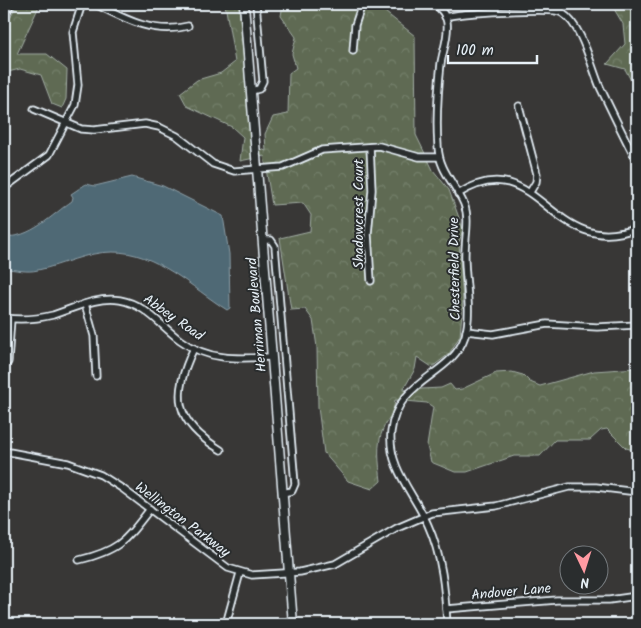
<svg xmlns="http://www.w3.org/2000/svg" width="641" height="628" font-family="Kalam,sans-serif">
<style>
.forest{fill:url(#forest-crowns);stroke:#a3aea5}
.water{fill:#4f6974;stroke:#8c9fa9}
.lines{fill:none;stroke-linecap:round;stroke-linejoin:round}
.street-casing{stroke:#e8f1f8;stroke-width:9}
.secondary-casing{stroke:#e8f1f8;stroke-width:11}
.highway-casing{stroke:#e8f1f8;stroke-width:14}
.street{stroke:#2a2d2e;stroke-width:5.5}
.secondary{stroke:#2a2d2e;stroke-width:8}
.highway{stroke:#2a2d2e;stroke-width:10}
.labels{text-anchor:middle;stroke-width:4;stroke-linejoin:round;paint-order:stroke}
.street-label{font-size:14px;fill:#e8f1f8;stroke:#2a2d2e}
</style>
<defs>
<pattern id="forest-crowns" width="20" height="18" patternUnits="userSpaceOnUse" patternTransform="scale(1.25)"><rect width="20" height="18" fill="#5e6a52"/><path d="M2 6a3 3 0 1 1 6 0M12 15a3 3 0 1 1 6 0" fill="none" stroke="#75806c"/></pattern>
</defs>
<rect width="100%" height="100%" fill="#383736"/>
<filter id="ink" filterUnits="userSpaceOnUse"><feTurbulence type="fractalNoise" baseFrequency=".02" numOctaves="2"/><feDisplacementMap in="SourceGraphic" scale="10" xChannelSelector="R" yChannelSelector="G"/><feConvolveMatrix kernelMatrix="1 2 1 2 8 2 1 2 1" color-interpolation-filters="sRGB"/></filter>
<g filter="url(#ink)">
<g class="forest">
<path d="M 17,4 L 40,4 L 17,54 L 47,54 L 67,70 L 66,99 L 62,108 L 52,104 L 41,75 L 20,69 L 4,73 L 4,29 Z"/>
<path d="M 225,4 L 239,4 L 251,145 L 266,151 L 265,134 L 273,117 L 288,114 L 289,73 L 296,68 L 292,54 L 296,37 L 281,16 L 283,4 L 375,4 L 415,36 L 416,135 L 433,170 L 449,190 L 463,229 L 459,242 L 463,301 L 460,336 L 449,354 L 432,367 L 417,357 L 415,369 L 403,390 L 441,388 L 450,384 L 455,390 L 462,389 L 496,373 L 512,372 L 523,375 L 530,382 L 540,386 L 594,371 L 637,368 L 637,451 L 626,448 L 607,429 L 601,430 L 590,440 L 555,440 L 540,456 L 514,456 L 467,472 L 455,472 L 431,462 L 427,446 L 433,407 L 427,403 L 395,400 C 393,417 389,415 383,429 C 376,445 379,463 381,481 L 372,489 L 348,481 L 324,453 L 318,407 L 317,347 L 313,320 L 305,309 L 291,310 L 280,238 L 310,231 L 311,215 L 303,203 L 272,205 L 264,156 L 240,161 L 243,137 L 232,127 L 187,106 L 180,93 L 197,80 L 221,73 L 235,62 Z"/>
<path d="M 611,4 L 637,4 L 637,92 L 625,69 L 607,64 L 625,44 L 623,24 Z"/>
</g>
<path class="water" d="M 132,177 L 163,186 L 223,216 L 229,254 L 230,308 L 227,310 C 192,288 156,251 112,252 C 86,252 63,265 38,270 C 26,273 16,269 4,269 L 4,236 C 29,240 53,214 72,201 L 73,197 L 71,194 L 86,184 L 95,186 Z"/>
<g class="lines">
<defs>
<g id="street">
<path d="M 95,4 C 125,19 154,35 188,26"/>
<path d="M 435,4 C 441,9 446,15 447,22 C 449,36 443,50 441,63 C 438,90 436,120 438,146 C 439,171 455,183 464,204 C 470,219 465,237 465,253 C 464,279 473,310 465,336 C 452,377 397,378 391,432 C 388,469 414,493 428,525 C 442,556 445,590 447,624"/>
<path d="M 561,4 L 562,12"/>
<path d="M 445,17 C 459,13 553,7 562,13 C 582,25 591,66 600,87 C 612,112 624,137 637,162"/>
<path d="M 353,51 L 355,25 L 362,4"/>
<path d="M 251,91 L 259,89 L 263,81 L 256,4"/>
<path d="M 519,106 L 537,174 L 536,182 L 530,192"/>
<path d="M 34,109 L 81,129 L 94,130 L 145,124 L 159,127 L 177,136 L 213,164 L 234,171 L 283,167 L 322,150 L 379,146 L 419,157 L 439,157"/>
<path d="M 370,147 L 372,190 L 368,234 L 371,281"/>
<path d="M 4,188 L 49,155 L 75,105 L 78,85 L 73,32 L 82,4"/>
<path d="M 458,194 C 538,143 550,262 637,228"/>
<path d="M 263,240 L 271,240 L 275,246 L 295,484 L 292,491 L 282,493"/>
<path d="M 85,304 L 94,336 L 96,376"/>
<path d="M 4,318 C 20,320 37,319 53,315 C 75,308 97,296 120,300 C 145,304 161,326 180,340 C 208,361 238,359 272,357"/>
<path d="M 466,331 L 493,334 L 547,324 L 597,327 L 637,325"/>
<path d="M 194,348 C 171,395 174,422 221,450"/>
<path d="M 8,362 L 11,319"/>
<path d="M 4,451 L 68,463 L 101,475 L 123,489 L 228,568 L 252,575 L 300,572 L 335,564 L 397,528 L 432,513 L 496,506 L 569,487 L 596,487 L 637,492"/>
<path d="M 79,560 C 120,550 125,541 150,509"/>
<path d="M 446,609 L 557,600 L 609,600 L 637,596"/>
<path d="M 226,624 L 240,573"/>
</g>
<path id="secondary" d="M 244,4 L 293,624"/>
<path id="highway" d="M 4,12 L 8,4"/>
</defs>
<use href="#street" class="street-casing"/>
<use href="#secondary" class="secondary-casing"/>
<use href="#highway" class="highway-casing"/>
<use href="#street" class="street"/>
<use href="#secondary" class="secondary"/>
<use href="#highway" class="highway"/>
</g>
</g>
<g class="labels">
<g class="street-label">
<text transform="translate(358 214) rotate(-90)" y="5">Shadowcrest Court</text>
<text transform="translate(454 269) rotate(-91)" y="5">Chesterfield Drive</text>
<text transform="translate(256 315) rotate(-95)" y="5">Herriman Boulevard</text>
<text transform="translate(174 317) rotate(35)" y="5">Abbey Road</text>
<text transform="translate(183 519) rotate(37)" y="5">Wellington Parkway</text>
<text transform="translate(511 591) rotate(-5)" y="5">Andover Lane</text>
</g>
</g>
<rect width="641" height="628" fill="none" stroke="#2a2d2e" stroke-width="20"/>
<rect x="10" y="10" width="621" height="608" fill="none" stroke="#e8f1f8" stroke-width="2" filter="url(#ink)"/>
<g transform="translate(584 570) rotate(176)"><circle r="24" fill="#2a2d2e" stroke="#767b7f"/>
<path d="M0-4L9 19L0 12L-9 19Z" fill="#ff9aa2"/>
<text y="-8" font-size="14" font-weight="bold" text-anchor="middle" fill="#e8f1f8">N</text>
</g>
<path d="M448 55v8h89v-8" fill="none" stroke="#e8f1f8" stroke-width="2.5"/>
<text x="456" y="55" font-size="15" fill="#e8f1f8" stroke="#2a2d2e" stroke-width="4" paint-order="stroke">100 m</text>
</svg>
